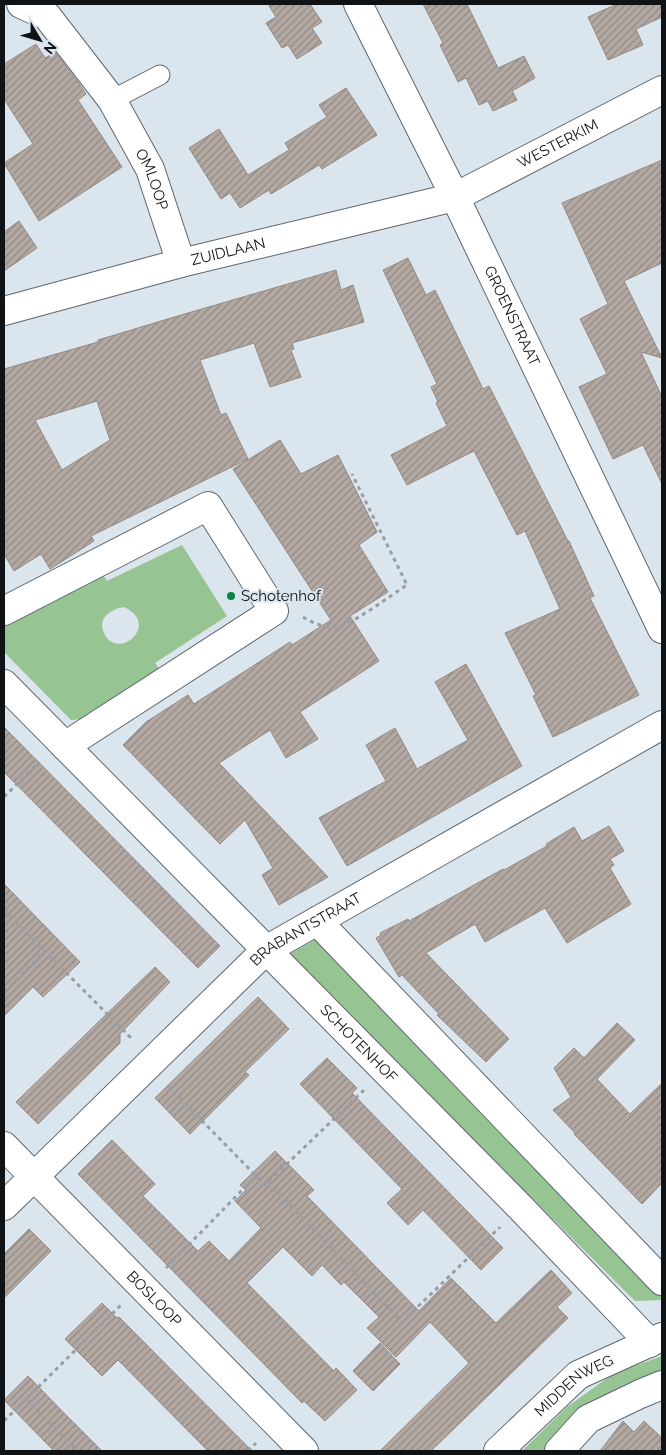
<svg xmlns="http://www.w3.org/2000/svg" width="666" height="1455" font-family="Raleway,sans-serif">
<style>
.green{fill:#96c493;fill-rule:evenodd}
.building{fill:url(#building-hatch);stroke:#948a83;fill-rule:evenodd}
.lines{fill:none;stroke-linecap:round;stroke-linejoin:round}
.lane-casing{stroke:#5e676e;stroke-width:21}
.street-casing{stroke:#5e676e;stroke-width:30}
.secondary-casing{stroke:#5e676e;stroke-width:30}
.path{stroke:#979ea5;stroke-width:3;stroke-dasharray:4 4;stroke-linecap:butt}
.lane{stroke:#fff;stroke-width:19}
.street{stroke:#fff;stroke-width:28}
.secondary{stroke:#fff;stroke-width:28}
.poi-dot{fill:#088742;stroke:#dbe5ed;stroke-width:2}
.labels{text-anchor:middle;stroke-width:4;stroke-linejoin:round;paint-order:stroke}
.street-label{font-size:15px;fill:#101316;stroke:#dbe5ed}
.poi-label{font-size:15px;fill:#101316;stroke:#dbe5ed;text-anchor:start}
</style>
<defs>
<pattern id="building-hatch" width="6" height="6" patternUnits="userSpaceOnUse" patternTransform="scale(1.25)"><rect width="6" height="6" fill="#b3a9a2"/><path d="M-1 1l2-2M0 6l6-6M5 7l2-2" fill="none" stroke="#908883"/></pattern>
</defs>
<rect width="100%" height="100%" fill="#dbe5ed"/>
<g class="green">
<path d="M 182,545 L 227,616 L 155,663 L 161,671 L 83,719 L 71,720 L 4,652 L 4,621 L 101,572 L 107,581 ZM 124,607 C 162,625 117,662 104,633 C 97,618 111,609 124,607 Z"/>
<path d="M 318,938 L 662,1296 L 662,1300 L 635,1301 L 288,955 Z"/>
<path d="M 662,1356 L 662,1376 L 548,1451 L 522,1451 L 567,1407 L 613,1374 Z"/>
</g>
<g class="building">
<path d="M 268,4 L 310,4 L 322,22 L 312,28 L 322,43 L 297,59 L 288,45 L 282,48 L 266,23 L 276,17 Z"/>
<path d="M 423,4 L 467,4 L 498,68 L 524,56 L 535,78 L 512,91 L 517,100 L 493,111 L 488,101 L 479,105 L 466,78 L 458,82 L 440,45 L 443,43 Z"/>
<path d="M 617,4 L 662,4 L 662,17 L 636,29 L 643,45 L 608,60 L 588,17 Z"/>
<path d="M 36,44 L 45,58 L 55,52 L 78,82 L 86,94 L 78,100 L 122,167 L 39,221 L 4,163 L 33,144 L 4,99 L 4,64 Z"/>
<path d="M 346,88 L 377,135 L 322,169 L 319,165 L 271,194 L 269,190 L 240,208 L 230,193 L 221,199 L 189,148 L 219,129 L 248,175 L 289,150 L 285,143 L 327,117 L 319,105 Z"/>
<path d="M 662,160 L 662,263 L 624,281 L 662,358 L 641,352 L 662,397 L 662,484 L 643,445 L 613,459 L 579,387 L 607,374 L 580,319 L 608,304 L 562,203 Z"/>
<path d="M 19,221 L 37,248 L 4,271 L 4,232 Z"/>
<path d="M 408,258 L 426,295 L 435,290 L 483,389 L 489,386 L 568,541 L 569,541 L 594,596 L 590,598 L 639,695 L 553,737 L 533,696 L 536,695 L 505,633 L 560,609 L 525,531 L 517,535 L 474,451 L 407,485 L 391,455 L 447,426 L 436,403 L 438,402 L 431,387 L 437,384 L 383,270 Z"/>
<path d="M 336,270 L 341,290 L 353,285 L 364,322 L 292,343 L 294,349 L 291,350 L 301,377 L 270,387 L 254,343 L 200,360 L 221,415 L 226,413 L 248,459 L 91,536 L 94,541 L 50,569 L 41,554 L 14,571 L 4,554 L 4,369 L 98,342 L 98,340 L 181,315 ZM 97,401 L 110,440 L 62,470 L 35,420 Z"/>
<path d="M 280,440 L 301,474 L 338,455 L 377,532 L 359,545 L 388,592 L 350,616 L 379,661 L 300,712 L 318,739 L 286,758 L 270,730 L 219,763 L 328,877 L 279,905 L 262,875 L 273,868 L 245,820 L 220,844 L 123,745 L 146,722 L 188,695 L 194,704 L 290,642 L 292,645 L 331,620 L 233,469 Z"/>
<path d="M 466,664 L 522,766 L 347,866 L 319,818 L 386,781 L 366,745 L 395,728 L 417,769 L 468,740 L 435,682 Z"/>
<path d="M 4,727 L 220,946 L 198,968 L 4,772 Z"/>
<path d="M 609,826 L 624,851 L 610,859 L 614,865 L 610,868 L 631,904 L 567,943 L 545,908 L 485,942 L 475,924 L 426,953 L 509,1039 L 486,1062 L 437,1015 L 439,1014 L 402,975 L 399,977 L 376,938 L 381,935 L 380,933 L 408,919 L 409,921 L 503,869 L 504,870 L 547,846 L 546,844 L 574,827 L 582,841 Z"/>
<path d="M 4,884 L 80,962 L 43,997 L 33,987 L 4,1016 Z"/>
<path d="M 155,967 L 170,982 L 120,1034 L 120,1043 L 38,1124 L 16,1102 Z"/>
<path d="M 258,997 L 289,1029 L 245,1072 L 249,1075 L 190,1134 L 155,1098 Z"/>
<path d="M 617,1023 L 635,1040 L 597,1079 L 630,1114 L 662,1083 L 662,1183 L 642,1204 L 574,1134 L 575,1133 L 553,1110 L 571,1097 L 554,1068 L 574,1048 L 584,1058 Z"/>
<path d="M 327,1058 L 357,1088 L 352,1093 L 503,1248 L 481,1270 L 423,1210 L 408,1225 L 387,1203 L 402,1189 L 300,1084 Z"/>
<path d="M 112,1140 L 155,1184 L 143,1196 L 198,1251 L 209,1241 L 229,1261 L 261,1228 L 235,1201 L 246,1190 L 240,1185 L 275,1151 L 314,1190 L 307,1196 L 419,1311 L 451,1278 L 496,1323 L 551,1270 L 572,1293 L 557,1307 L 568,1318 L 431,1451 L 380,1451 L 469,1363 L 430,1322 L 396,1357 L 367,1328 L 379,1317 L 344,1282 L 341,1285 L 322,1265 L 312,1276 L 283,1247 L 247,1283 L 334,1371 L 336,1368 L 357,1390 L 325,1421 L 304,1401 L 302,1403 L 78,1174 Z"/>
<path d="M 29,1229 L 51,1251 L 4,1298 L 4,1254 Z"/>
<path d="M 102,1303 L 117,1318 L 119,1317 L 252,1451 L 208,1451 L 118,1360 L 102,1376 L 65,1339 Z"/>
<path d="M 380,1343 L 400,1364 L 373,1391 L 353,1371 Z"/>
<path d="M 28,1376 L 64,1413 L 102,1451 L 54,1451 L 4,1400 Z"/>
<path d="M 623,1421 L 634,1432 L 644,1421 L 662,1438 L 662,1451 L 600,1451 Z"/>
</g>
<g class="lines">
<defs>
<path id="lane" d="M 112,100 L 160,75"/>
<g id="street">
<path id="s1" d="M 21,4 L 47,16 L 112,100 L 150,169 L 181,263"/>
<path id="s2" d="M 4,311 L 181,263 L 455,197 L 662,90"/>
<path d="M 4,611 L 208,506 L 274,611 L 65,746"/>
<path id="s3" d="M 4,684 L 520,1207 L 650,1343"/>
<path d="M 317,921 L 662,1281"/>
<path id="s4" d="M 4,1146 L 304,1451"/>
<path id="s5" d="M 4,1206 L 266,950 L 662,725"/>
<path d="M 559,1451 L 588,1419 L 640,1394 L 662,1385"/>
</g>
<g id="secondary">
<path id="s6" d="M 358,4 L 455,197 L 662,629"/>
<path id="s7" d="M 498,1451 L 578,1375 L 662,1337"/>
</g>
</defs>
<use href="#lane" class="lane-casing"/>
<use href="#street" class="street-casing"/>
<use href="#secondary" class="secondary-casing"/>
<g class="path">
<path d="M 303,617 C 313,623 325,628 336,627 C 349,627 394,593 407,585 L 352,474"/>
<path d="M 4,797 L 39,762"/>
<path d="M 4,910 L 133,1040"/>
<path d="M 4,992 L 45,951"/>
<path d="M 168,1086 L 265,1185 L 364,1090"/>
<path d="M 268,1182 L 402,1322 L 500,1227"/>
<path d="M 166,1268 L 256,1176"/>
<path d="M 26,1399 L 78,1451"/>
<path d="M 4,1421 L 121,1305"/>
<path d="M 248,1451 L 256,1443"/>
</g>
<use href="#lane" class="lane"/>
<use href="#street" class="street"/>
<use href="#secondary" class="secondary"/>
</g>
<circle class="poi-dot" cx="231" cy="596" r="5"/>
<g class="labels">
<g class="street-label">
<text dy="5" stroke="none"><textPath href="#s2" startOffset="581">WESTERKIM</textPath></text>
<text dy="5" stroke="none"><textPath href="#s1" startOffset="224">OMLOOP</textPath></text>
<text dy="5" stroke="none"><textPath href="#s2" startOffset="232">ZUIDLAAN</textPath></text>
<text dy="5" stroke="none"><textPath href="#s6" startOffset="348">GROENSTRAAT</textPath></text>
<text dy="5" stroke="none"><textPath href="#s5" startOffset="411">BRABANTSTRAAT</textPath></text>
<text dy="5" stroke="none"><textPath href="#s3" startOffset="505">SCHOTENHOF</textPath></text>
<text dy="5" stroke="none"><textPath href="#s4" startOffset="214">BOSLOOP</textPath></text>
<text dy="5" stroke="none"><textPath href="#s7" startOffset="101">MIDDENWEG</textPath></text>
</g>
<g class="poi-label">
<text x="241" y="601">Schotenhof</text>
</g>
</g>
<rect width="666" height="1455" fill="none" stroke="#101316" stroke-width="10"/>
<g transform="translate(40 40) rotate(128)" stroke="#dbe5ed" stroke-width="4" paint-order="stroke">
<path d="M0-4L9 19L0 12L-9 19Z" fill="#101316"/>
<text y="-8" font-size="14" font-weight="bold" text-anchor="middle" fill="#101316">N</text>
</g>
</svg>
